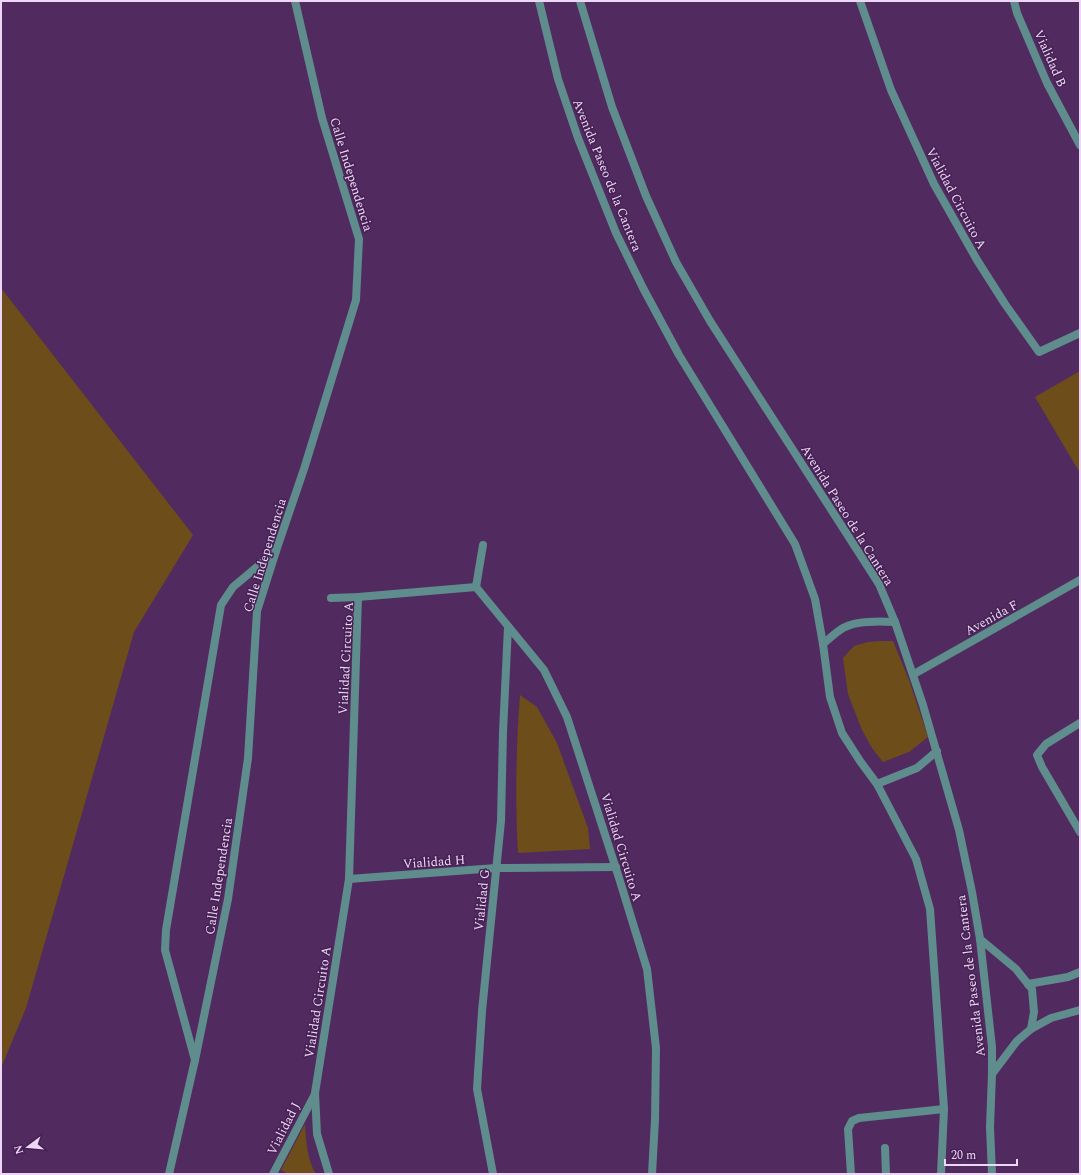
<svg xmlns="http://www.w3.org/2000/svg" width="1081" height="1175" font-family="Spectral,serif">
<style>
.green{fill:#6d4d19}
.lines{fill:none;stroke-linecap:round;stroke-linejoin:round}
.service{stroke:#5f8c8c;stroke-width:8}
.minor{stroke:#5f8c8c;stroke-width:8}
.tertiary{stroke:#5f8c8c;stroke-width:8}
.labels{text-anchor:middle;stroke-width:3;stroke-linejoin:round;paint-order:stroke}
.street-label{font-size:13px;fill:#eed7f6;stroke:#462154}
</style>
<rect width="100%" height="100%" fill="#512b5f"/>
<g class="green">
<path d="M 1,288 L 193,535 L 134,632 L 26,1008 L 1,1068 Z"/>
<path d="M 1080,371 L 1080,473 L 1035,397 Z"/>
<path d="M 880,641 L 893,641 L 909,680 L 928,737 L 909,752 L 883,762 L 872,748 L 862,730 L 848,694 L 843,658 L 854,646 L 868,642 Z"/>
<path d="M 520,695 L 537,707 L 557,743 L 588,828 L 590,849 L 518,853 C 515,800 516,747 520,695 Z"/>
<path d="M 305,1124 C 306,1141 307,1160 316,1174 L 288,1174 L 281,1170 Z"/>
</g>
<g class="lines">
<g class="service">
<path d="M 195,1060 L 165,950 L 166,930 L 221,605 L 233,587 L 276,551"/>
<path d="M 885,1148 L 886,1174"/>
<path d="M 851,1174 L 848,1129 L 852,1121 L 859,1118 L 944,1109"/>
</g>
<g class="minor">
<path d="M 539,1 L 558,79 L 578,138 L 616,233 L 643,288 L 679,355 L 795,544 L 815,599 L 823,644 L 830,697 L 842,733 L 860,761 L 877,784 L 916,859 L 930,909 L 944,1109 L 941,1174"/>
<path d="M 580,1 L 612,107 L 646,196 L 676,262 L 710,321 L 879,584 L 895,622 L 923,705 L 959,830 L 972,892 L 980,939 L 992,1047 L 992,1074 L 990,1127 L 992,1174"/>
<path d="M 860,1 L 891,90 L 934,184 L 977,260 L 1005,304 L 1039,352 L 1080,333"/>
<path d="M 1014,1 L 1017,13 L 1047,83 L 1080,145"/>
<path d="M 476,587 L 483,545"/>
<path d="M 331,598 L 358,597 L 476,587 L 544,670 L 567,717 L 619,878 L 647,969 L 656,1048 L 655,1120 L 652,1174"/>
<path d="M 823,644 C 829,639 836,632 843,628 C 857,620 880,621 895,622"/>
<path d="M 914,674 L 1080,580"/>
<path d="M 1080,723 L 1046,744 L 1037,755 L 1042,767 L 1080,832"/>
<path d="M 877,784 L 917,768 L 937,751"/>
<path d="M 349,879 L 496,868 L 616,867"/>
<path d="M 980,939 L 1016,969 L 1032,989 L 1034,1012 L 1031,1029 L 1017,1041 L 992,1074"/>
<path d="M 1028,984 L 1068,977 L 1080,972"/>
<path d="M 1031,1029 L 1051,1018 L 1080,1010"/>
<path d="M 273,1174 L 315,1094"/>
<path d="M 329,1174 L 317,1134 L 315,1093 L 349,879 L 358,597"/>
<path d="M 493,1174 L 477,1089 L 482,1011 L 501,821 L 503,732 L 508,627"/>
</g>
<path class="tertiary" d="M 169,1174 L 195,1060 L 228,899 L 248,758 L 257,611 L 276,551 L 304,469 L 356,300 L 359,239 L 322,118 L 295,1"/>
</g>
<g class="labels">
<g class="street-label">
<text transform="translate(1051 58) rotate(66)" y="5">Vialidad B</text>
<text transform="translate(352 174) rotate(73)" y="5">Calle Independencia</text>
<text transform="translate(608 175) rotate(68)" y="5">Avenida Paseo de la Cantera</text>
<text transform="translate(957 198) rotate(62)" y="5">Vialidad Circuito A</text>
<text transform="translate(848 515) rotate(58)" y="5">Avenida Paseo de la Cantera</text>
<text transform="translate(264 555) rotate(-73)" y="5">Calle Independencia</text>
<text transform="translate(991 617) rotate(-29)" y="5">Avenida F</text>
<text transform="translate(345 658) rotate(-87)" y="5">Vialidad Circuito A</text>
<text transform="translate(622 847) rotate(73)" y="5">Vialidad Circuito A</text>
<text transform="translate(434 861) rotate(-4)" y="5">Vialidad H</text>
<text transform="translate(218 876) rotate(-81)" y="5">Calle Independencia</text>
<text transform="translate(481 900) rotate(-84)" y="5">Vialidad G</text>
<text transform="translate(970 976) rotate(-97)" y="5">Avenida Paseo de la Cantera</text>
<text transform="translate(317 1002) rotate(-81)" y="5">Vialidad Circuito A</text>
<text transform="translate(283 1128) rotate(-63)" y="5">Vialidad J</text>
</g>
</g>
<rect width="1081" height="1175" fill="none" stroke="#eed7f6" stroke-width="4"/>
<g transform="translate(28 1147) rotate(254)" stroke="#462154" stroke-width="3" paint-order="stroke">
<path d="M0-3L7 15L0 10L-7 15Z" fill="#eed7f6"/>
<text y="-6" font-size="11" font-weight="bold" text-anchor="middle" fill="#eed7f6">N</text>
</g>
<path d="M945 1159v6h72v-6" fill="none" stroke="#eed7f6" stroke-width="2"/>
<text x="951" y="1159" font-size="12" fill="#eed7f6" stroke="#462154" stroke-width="3" paint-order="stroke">20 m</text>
</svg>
